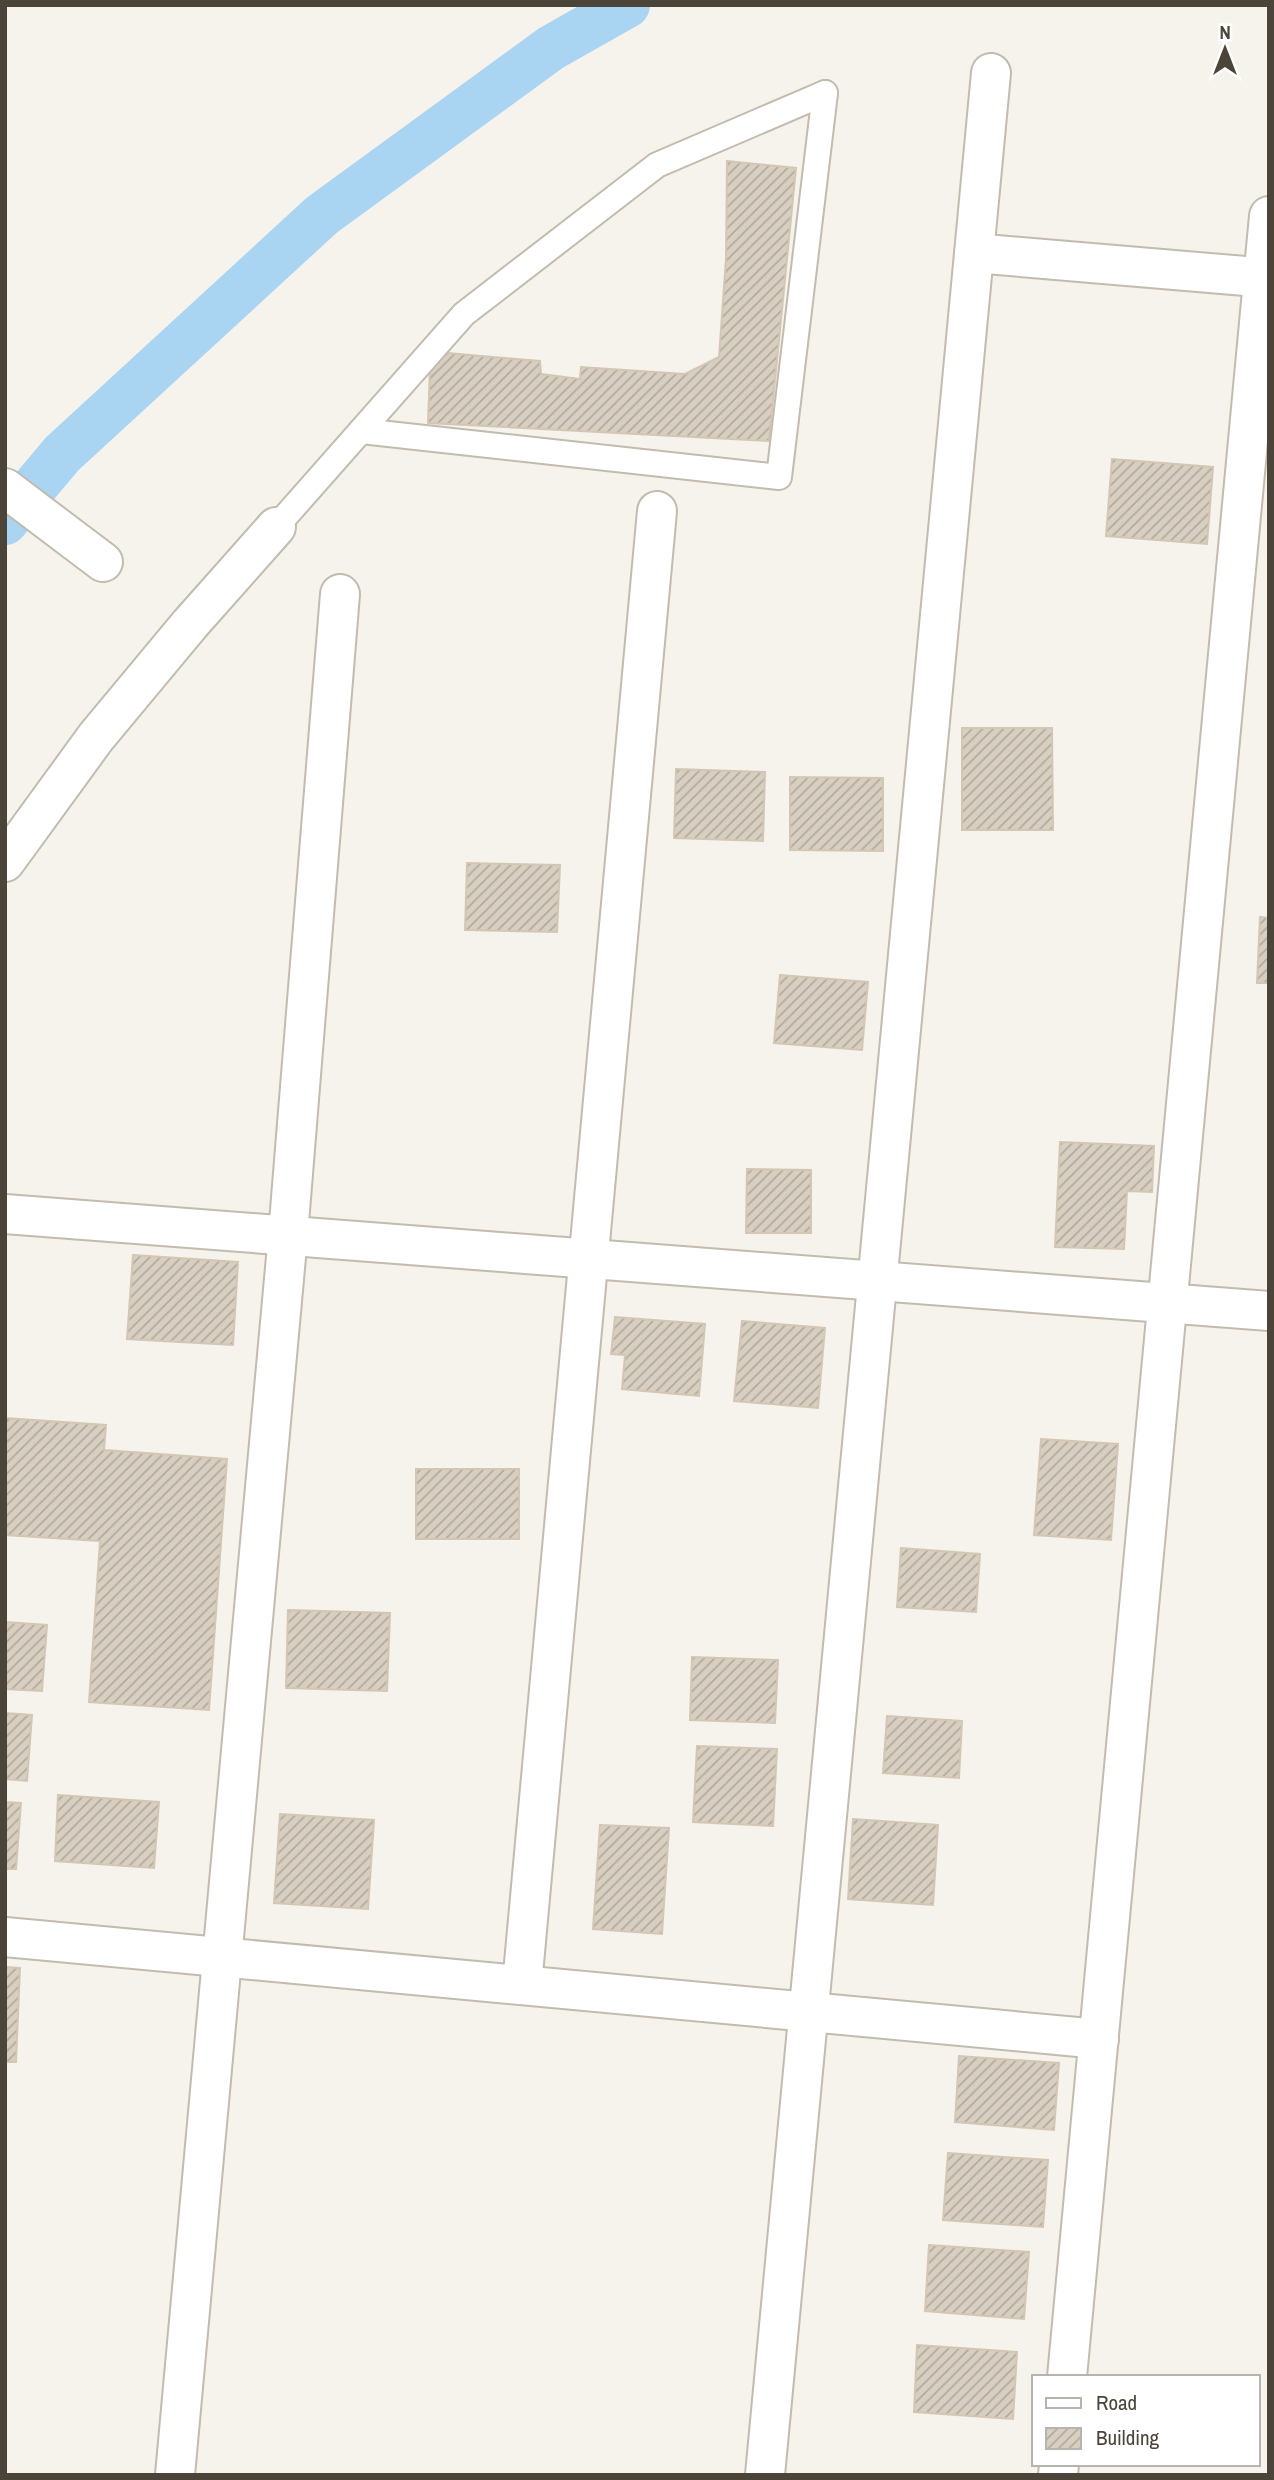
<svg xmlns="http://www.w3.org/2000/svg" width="1274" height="2480" font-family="'Archivo Narrow',sans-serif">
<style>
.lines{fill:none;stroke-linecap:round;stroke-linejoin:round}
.canal{stroke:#a9d4f2;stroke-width:46}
.building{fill:url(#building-hatch);stroke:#d3c7b4;stroke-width:2}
.lane-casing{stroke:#c2bbae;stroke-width:28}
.street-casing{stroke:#c2bbae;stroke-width:42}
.lane{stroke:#fff;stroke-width:24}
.street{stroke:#fff;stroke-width:38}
</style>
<defs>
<pattern id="building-hatch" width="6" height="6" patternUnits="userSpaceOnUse" patternTransform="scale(1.75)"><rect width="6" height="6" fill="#d8cfc1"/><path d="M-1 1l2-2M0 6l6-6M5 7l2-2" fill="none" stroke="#b1aa9e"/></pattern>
</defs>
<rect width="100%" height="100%" fill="#f6f3ec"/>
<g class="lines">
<path class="canal" d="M 5,522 L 62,454 L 322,215 L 551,48 L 627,5"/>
</g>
<g class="building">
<path d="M 727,161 L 796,168 L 769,441 L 428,423 L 430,367 L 448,353 L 540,361 L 541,374 L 580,379 L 581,367 L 685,374 L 719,357 L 726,259 Z"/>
<path d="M 1112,459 L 1213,467 L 1207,544 L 1106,536 Z"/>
<path d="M 962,728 L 1052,728 L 1053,830 L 962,830 Z"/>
<path d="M 676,769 L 765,772 L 763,841 L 674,838 Z"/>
<path d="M 790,777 L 883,778 L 883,851 L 790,850 Z"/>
<path d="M 467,863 L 560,865 L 557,932 L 465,930 Z"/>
<path d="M 1260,917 L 1269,918 L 1269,983 L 1257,983 Z"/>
<path d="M 780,975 L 868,982 L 862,1050 L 774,1043 Z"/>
<path d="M 1060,1142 L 1154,1146 L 1152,1192 L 1127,1191 L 1124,1249 L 1055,1247 Z"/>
<path d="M 747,1169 L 811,1170 L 811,1233 L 746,1233 Z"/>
<path d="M 133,1255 L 238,1262 L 233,1345 L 127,1339 Z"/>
<path d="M 615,1317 L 705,1324 L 699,1396 L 622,1389 L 625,1355 L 611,1354 Z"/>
<path d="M 742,1321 L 825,1328 L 818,1408 L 734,1401 Z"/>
<path d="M 5,1418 L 106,1425 L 104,1450 L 227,1459 L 209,1710 L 89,1702 L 100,1541 L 5,1535 Z"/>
<path d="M 1041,1439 L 1118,1444 L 1111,1540 L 1034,1535 Z"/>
<rect x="416" y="1469" width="103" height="70"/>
<path d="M 901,1548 L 980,1554 L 976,1612 L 897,1607 Z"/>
<path d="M 288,1610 L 390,1613 L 387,1691 L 286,1688 Z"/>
<path d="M 5,1622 L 47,1625 L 42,1691 L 5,1689 Z"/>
<path d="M 692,1657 L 778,1660 L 775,1723 L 690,1720 Z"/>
<path d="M 5,1713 L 32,1715 L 27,1781 L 5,1779 Z"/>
<path d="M 887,1716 L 962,1721 L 959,1778 L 883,1773 Z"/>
<path d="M 697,1746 L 777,1749 L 773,1826 L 693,1822 Z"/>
<path d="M 58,1795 L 159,1802 L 154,1868 L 55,1861 Z"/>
<path d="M 5,1802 L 21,1803 L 16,1869 L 5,1869 Z"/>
<path d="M 280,1814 L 374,1820 L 368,1909 L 274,1903 Z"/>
<path d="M 853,1819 L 938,1825 L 933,1905 L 848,1899 Z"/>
<path d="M 600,1825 L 669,1828 L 662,1934 L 593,1929 Z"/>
<path d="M 5,1967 L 20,1968 L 16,2062 L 5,2062 Z"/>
<path d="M 959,2056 L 1059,2063 L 1054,2130 L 955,2122 Z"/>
<path d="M 948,2153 L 1048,2160 L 1043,2227 L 943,2220 Z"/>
<path d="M 929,2245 L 1029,2252 L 1024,2319 L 925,2311 Z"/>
<path d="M 917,2345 L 1017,2352 L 1013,2419 L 914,2412 Z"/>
</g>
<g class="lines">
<defs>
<g id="lane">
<path d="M 361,431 L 779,477 L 825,93"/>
<path d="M 276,527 L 464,314 L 657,165 L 825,93"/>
</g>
<g id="street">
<path d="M 974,253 L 1269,278"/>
<path d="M 5,488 L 103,562"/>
<path d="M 5,862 L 96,737 L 190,624 L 276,527"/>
<path d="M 5,1214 L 1269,1311"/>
<path d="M 5,1937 L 1099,2039"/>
<path d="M 522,1985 L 657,511"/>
<path d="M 1067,2377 L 1269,216"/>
<path d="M 175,2475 L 288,1235 L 340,594"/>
<path d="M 765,2475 L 991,73"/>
<path d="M 1058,2475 L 1059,2464"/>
</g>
</defs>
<use href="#lane" class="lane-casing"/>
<use href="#street" class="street-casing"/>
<use href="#lane" class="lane"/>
<use href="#street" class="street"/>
</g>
<rect width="1274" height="2480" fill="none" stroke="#4b4439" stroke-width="14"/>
<rect x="1032" y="2375" width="228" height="91" fill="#ffffff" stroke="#b7b4b0" stroke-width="2"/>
<rect x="1046" y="2398" width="35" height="10" fill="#ffffff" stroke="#b7b4b0" stroke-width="2"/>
<text x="1096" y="2410" font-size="21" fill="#4b4439">Road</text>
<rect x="1046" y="2428" width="35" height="21" fill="url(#building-hatch)" stroke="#b7b4b0" stroke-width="2"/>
<text x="1096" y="2445" font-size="21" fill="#4b4439">Building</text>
<g transform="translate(1225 49)" stroke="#ffffff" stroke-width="5" paint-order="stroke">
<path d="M0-5L12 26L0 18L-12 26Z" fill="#4b4439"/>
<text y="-10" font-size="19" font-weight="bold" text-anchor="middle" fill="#4b4439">N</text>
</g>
</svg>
